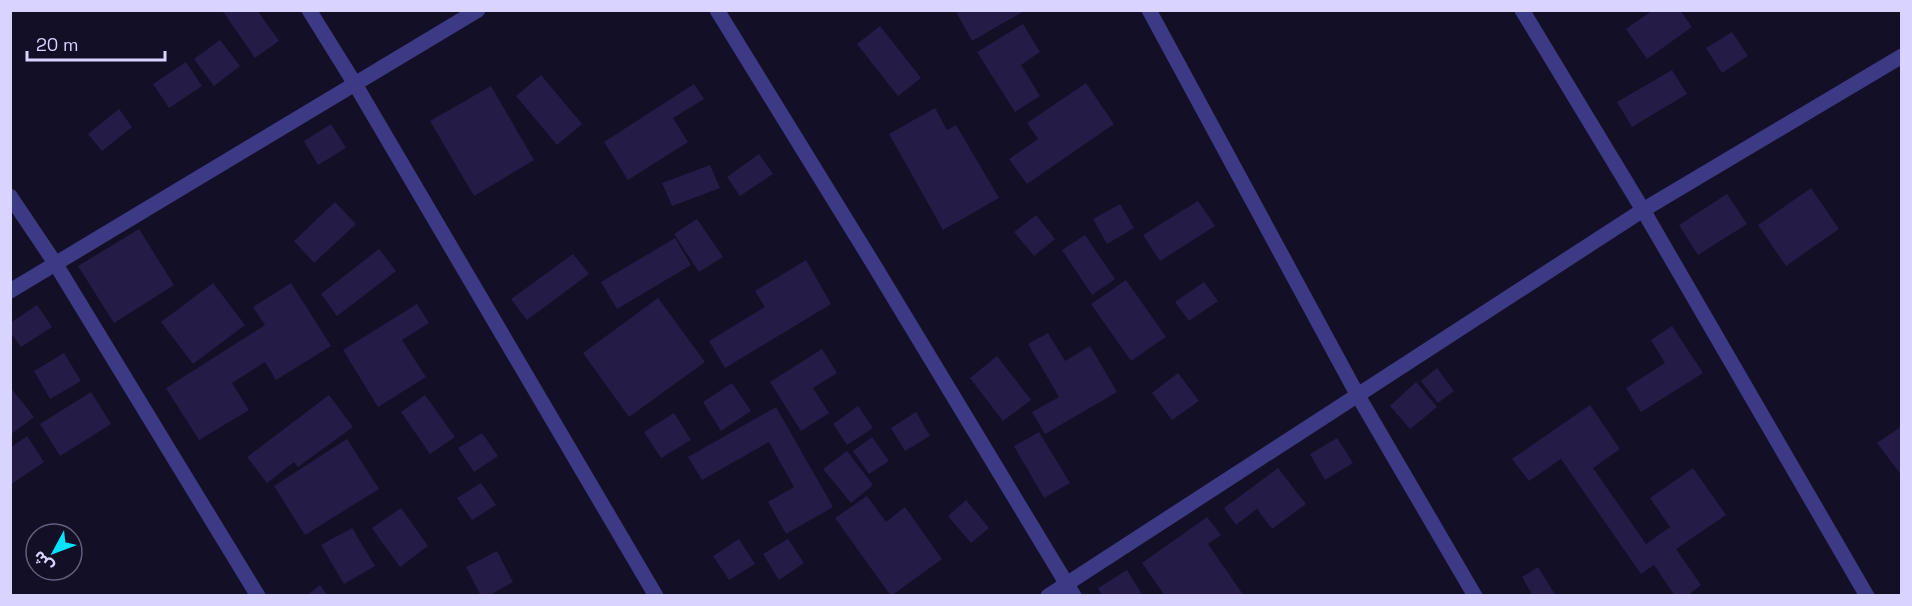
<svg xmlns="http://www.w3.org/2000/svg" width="1912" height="606" font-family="'Space Grotesk','Noto Sans Arabic',sans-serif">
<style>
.building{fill:#241b47}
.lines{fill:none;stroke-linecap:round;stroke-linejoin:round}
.minor{stroke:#3d3a85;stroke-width:15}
</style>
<rect width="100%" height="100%" fill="#130f26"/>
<g class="building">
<path d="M 222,10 L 257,10 L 279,41 L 255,58 Z"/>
<path d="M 955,10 L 1026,10 L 972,41 Z"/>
<path d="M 1653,10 L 1680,10 L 1692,27 L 1647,59 L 1626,29 Z"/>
<path d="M 1023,24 L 1040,52 L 1021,65 L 1040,96 L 1015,112 L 977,52 Z"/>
<path d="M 880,26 L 921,78 L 898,96 L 857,44 Z"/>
<path d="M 1732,32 L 1748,56 L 1722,73 L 1706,48 Z"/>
<path d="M 220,40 L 240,66 L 214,86 L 194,59 Z"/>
<path d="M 186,62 L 202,86 L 169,108 L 153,84 Z"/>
<path d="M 1672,70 L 1687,94 L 1632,127 L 1617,102 Z"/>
<path d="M 541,75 L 582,124 L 557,145 L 516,96 Z"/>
<path d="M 1086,83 L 1114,124 L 1027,184 L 1009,159 L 1038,139 L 1027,123 Z"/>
<path d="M 694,84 L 704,99 L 673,118 L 688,142 L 628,180 L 604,142 Z"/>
<path d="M 491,86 L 534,160 L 474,196 L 430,121 Z"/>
<path d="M 935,108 L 947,130 L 956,125 L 999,198 L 943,230 L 889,134 Z"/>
<path d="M 119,109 L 132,127 L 102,151 L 88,134 Z"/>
<path d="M 331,124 L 346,148 L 318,165 L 304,141 Z"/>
<path d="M 759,154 L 773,174 L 740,196 L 727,177 Z"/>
<path d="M 710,165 L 720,188 L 672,206 L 662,183 Z"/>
<path d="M 1811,188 L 1839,229 L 1786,266 L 1758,225 Z"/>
<path d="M 1727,194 L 1747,224 L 1698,255 L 1679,225 Z"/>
<path d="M 1198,201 L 1215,226 L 1160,261 L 1143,235 Z"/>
<path d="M 335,202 L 356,224 L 314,263 L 294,241 Z"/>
<path d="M 1120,204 L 1134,228 L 1107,244 L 1093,219 Z"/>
<path d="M 1036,215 L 1055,239 L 1034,256 L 1014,232 Z"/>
<path d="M 697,219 L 723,257 L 699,272 L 674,234 Z"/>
<path d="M 139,229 L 174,285 L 114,323 L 78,266 Z"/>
<path d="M 1085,235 L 1115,279 L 1092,295 L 1062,250 Z"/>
<path d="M 675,238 L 691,265 L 617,309 L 601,282 Z"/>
<path d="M 379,249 L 396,271 L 337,316 L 321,294 Z"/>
<path d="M 573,254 L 589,274 L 527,320 L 511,299 Z"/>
<path d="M 806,260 L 831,304 L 725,368 L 709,341 L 765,307 L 755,291 Z"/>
<path d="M 1126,280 L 1166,337 L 1131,361 L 1091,304 Z"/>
<path d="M 1204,282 L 1218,301 L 1189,321 L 1175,302 Z"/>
<path d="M 213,283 L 245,325 L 193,364 L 161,322 Z"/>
<path d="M 291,283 L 331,346 L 276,380 L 265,362 L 232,383 L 249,410 L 199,440 L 166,388 L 265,325 L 253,307 Z"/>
<path d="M 658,298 L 705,362 L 629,417 L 583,353 Z"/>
<path d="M 417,304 L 429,323 L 402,340 L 426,377 L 378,407 L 343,350 Z"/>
<path d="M 37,305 L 52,327 L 21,347 L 10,332 L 10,323 Z"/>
<path d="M 1672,326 L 1703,373 L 1641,412 L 1626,388 L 1665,363 L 1651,340 Z"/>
<path d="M 1048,333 L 1065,361 L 1090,346 L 1117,392 L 1045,434 L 1032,412 L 1059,397 L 1028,344 Z"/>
<path d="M 822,349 L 837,373 L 813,388 L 829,413 L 801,431 L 770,382 Z"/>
<path d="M 64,353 L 81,381 L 50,399 L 34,371 Z"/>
<path d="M 997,356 L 1031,400 L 1003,421 L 970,378 Z"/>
<path d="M 1437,368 L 1454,391 L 1438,403 L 1421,381 Z"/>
<path d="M 1178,373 L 1199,401 L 1172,420 L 1152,393 Z"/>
<path d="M 1416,382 L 1437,407 L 1410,429 L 1390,406 Z"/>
<path d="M 732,383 L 751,411 L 721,431 L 703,402 Z"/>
<path d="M 10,387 L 34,417 L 10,435 Z"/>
<path d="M 91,392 L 111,424 L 60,456 L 40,424 Z"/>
<path d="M 329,395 L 353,427 L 298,467 L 294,462 L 267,483 L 247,457 Z"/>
<path d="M 425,395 L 455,437 L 430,454 L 401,412 Z"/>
<path d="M 1590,405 L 1620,449 L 1593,468 L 1646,544 L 1670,527 L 1650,498 L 1693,468 L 1726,515 L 1676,549 L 1701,585 L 1687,596 L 1675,596 L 1654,565 L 1641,574 L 1561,459 L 1529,481 L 1512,459 Z"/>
<path d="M 858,406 L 873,428 L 847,445 L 833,424 Z"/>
<path d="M 776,407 L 833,507 L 786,534 L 768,502 L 794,487 L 769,442 L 702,480 L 688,457 Z"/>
<path d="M 916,412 L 930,436 L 905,451 L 891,428 Z"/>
<path d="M 674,413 L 691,440 L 661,458 L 644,432 Z"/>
<path d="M 1902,426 L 1902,476 L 1877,443 Z"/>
<path d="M 1039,432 L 1070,483 L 1044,498 L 1014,446 Z"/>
<path d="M 482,433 L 498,456 L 474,472 L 458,448 Z"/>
<path d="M 27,436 L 44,462 L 10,485 L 10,448 Z"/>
<path d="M 872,437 L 889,461 L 869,474 L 853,451 Z"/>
<path d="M 1337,438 L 1353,463 L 1325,480 L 1310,454 Z"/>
<path d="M 347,439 L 379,489 L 305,535 L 274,486 Z"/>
<path d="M 847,451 L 873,485 L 851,503 L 823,469 Z"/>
<path d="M 1278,468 L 1306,504 L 1272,529 L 1257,509 L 1236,525 L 1224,508 Z"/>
<path d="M 481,483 L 496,505 L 472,520 L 457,498 Z"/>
<path d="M 867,496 L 886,522 L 905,507 L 942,559 L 891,596 L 835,518 Z"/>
<path d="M 966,500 L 989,528 L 971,543 L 948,516 Z"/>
<path d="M 401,508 L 428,546 L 400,567 L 372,528 Z"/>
<path d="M 1207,517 L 1221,535 L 1208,544 L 1244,596 L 1165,596 L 1142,563 Z"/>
<path d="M 352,528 L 375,566 L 344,584 L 321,545 Z"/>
<path d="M 739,539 L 755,564 L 729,580 L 713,556 Z"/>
<path d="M 788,539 L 804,563 L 779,580 L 763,554 Z"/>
<path d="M 497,551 L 513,582 L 488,596 L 481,596 L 466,567 Z"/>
<path d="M 1538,567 L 1556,596 L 1533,596 L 1522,577 Z"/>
<path d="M 1127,570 L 1141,593 L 1138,596 L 1102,596 L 1098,588 Z"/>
<path d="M 320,585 L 328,596 L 306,596 Z"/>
</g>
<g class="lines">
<g class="minor">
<path d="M 309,10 L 355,84 L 656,596"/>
<path d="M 717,10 L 874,265 L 1074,596"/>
<path d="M 1149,10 L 1357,394 L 1475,596"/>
<path d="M 1522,10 L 1643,210 L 1867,596"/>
<path d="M 10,196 L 55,263 L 258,596"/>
<path d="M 10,291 L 478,10"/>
<path d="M 1048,596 L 1643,210 L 1902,56"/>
</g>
</g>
<rect width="1912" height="606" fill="none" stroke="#d9d4ff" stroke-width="24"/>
<g transform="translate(54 552) rotate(229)"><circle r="28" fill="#130f26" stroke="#625e7d" stroke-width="1.5"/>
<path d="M0-4.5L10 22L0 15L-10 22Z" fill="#00e5ff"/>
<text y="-9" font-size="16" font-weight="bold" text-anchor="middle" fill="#d9d4ff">ش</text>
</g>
<path d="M27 51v9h138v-9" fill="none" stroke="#d9d4ff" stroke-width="3"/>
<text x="36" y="51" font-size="18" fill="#d9d4ff" stroke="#130f26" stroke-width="4.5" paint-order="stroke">20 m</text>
</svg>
